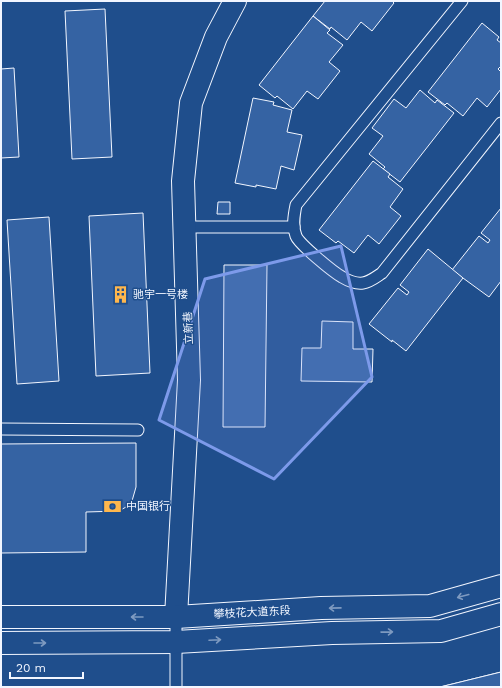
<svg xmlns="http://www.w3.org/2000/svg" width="502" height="688" font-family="'Work Sans','Noto Sans SC',sans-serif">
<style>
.building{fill:#3563a3;stroke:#f2f6ff}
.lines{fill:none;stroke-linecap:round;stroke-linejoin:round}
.service-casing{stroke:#f2f6ff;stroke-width:13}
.minor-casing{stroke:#f2f6ff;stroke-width:24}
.trunk-casing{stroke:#f2f6ff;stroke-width:24}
.service{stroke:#1f4e8c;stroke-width:11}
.minor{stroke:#1f4e8c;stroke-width:22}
.trunk{stroke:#1f4e8c;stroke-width:22}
.oneway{stroke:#7e9ac0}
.marked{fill:#7d9aea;fill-opacity:0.2;stroke:#7d9aea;stroke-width:3;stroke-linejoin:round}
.labels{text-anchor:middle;stroke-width:3;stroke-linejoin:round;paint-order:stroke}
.poi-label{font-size:11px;fill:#f2f6ff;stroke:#1f4e8c;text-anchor:start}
.street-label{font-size:11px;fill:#f2f6ff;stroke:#1f4e8c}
</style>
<rect width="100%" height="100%" fill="#1f4e8c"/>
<g class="building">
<path d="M 325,1 L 392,1 L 394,3 L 372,31 L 361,22 L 347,40 L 331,27 L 330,29 L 313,16 Z"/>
<path d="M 105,9 L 112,157 L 72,159 L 65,11 Z"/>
<path d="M 313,16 L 330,30 L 327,33 L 343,45 L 329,62 L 340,71 L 318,99 L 307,91 L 293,109 L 277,96 L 275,98 L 259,85 Z"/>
<path d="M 482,23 L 499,37 L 497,40 L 501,43 L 501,66 L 498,69 L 501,72 L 501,89 L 487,107 L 477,98 L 463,116 L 447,103 L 445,105 L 428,92 Z"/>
<path d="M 14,68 L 19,157 L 1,158 L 1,69 Z"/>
<path d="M 420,90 L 435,103 L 437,100 L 454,113 L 400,182 L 383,169 L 385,167 L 369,154 L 383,136 L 372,128 L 394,99 L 406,108 Z"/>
<path d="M 253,98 L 274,102 L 273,105 L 292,110 L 287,132 L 302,135 L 294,170 L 281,166 L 276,189 L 256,185 L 256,187 L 235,183 Z"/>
<path d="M 373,161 L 390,174 L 388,177 L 403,189 L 390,207 L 401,216 L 379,244 L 368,235 L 354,253 L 338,241 L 336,243 L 319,230 Z"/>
<path d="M 218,202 L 230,202 L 230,214 L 217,214 Z"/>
<path d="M 501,208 L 501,281 L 489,297 L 452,270 L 479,236 L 488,243 L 490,240 L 481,233 Z"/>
<path d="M 143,213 L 150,373 L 96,376 L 89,216 Z"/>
<path d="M 49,217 L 59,381 L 17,384 L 7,220 Z"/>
<path d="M 428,249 L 463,278 L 406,351 L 392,340 L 392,342 L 369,324 L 398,288 L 407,295 L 409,292 L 400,285 Z"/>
<path d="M 224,265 L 267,265 L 265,427 L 223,427 Z"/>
<path d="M 322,321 L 353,322 L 353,349 L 373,349 L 372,382 L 301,381 L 302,348 L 321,348 Z"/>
<path d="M 136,443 L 136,487 L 132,501 L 126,507 L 119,511 L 86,512 L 86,552 L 1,553 L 1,444 Z"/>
<path d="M 501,672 L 501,687 L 440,687 Z"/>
<path d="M 501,672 L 501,687 L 440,687 Z"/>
</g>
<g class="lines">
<defs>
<g id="service">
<path d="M 462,1 L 296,205 C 294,215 292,226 296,236 C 299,244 333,272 342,277 C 347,280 356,284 363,283 C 370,282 376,277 382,273 L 501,123"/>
<path d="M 184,227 L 294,227"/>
<path d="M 1,429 L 138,430"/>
<path d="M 176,617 L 176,687"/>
</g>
<path id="minor" d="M 176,617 L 189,380 L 183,181 L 191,103 L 216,37 L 235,1"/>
<g id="trunk">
<path d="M 1,617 L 176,617 L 321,608 L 430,606 L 501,586"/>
<path d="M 1,643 L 176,642 L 332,633 L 441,631 L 501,614"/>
</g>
</defs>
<use href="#service" class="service-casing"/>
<use href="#minor" class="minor-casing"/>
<use href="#trunk" class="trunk-casing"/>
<use href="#service" class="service"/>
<use href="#minor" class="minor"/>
<use href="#trunk" class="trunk"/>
</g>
<defs><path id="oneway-shaft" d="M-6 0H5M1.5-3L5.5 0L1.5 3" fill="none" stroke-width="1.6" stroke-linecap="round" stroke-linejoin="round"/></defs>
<g class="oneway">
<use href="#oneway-shaft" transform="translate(463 596) rotate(165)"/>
<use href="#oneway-shaft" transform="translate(335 608) rotate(179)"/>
<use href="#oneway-shaft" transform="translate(137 617) rotate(180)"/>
<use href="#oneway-shaft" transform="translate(387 632) rotate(-1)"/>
<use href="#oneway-shaft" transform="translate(215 640) rotate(-3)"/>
<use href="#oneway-shaft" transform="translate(40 643)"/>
</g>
<path class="marked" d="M 341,246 L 372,377 L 274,479 L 159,420 L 205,279 Z"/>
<defs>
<symbol id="building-bare" viewBox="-9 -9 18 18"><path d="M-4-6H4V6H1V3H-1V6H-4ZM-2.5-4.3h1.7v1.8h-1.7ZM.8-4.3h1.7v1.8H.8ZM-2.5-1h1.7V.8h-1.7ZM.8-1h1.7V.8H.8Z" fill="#ffb74d" stroke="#1f4e8c" stroke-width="2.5" paint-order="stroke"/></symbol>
<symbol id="bank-bare" viewBox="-9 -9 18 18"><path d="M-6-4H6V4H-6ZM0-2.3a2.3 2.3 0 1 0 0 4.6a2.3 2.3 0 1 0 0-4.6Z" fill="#ffb74d" stroke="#1f4e8c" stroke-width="2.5" paint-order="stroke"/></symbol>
</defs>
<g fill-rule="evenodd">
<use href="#building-bare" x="108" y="282" width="25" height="25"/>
<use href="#bank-bare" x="100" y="494" width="25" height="25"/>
</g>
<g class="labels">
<g class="poi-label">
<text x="133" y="298">驰宇一号楼</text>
<text x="126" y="510">中国银行</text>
</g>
<g class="street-label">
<text transform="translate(188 328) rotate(-92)" y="4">立新巷</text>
<text transform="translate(252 612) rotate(-3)" y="4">攀枝花大道东段</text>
</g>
</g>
<rect width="502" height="688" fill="none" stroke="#f2f6ff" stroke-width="4"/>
<path d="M10 672v6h73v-6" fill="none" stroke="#f2f6ff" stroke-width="2"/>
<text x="16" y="672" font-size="12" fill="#f2f6ff" stroke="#1f4e8c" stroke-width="3" paint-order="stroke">20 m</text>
</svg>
